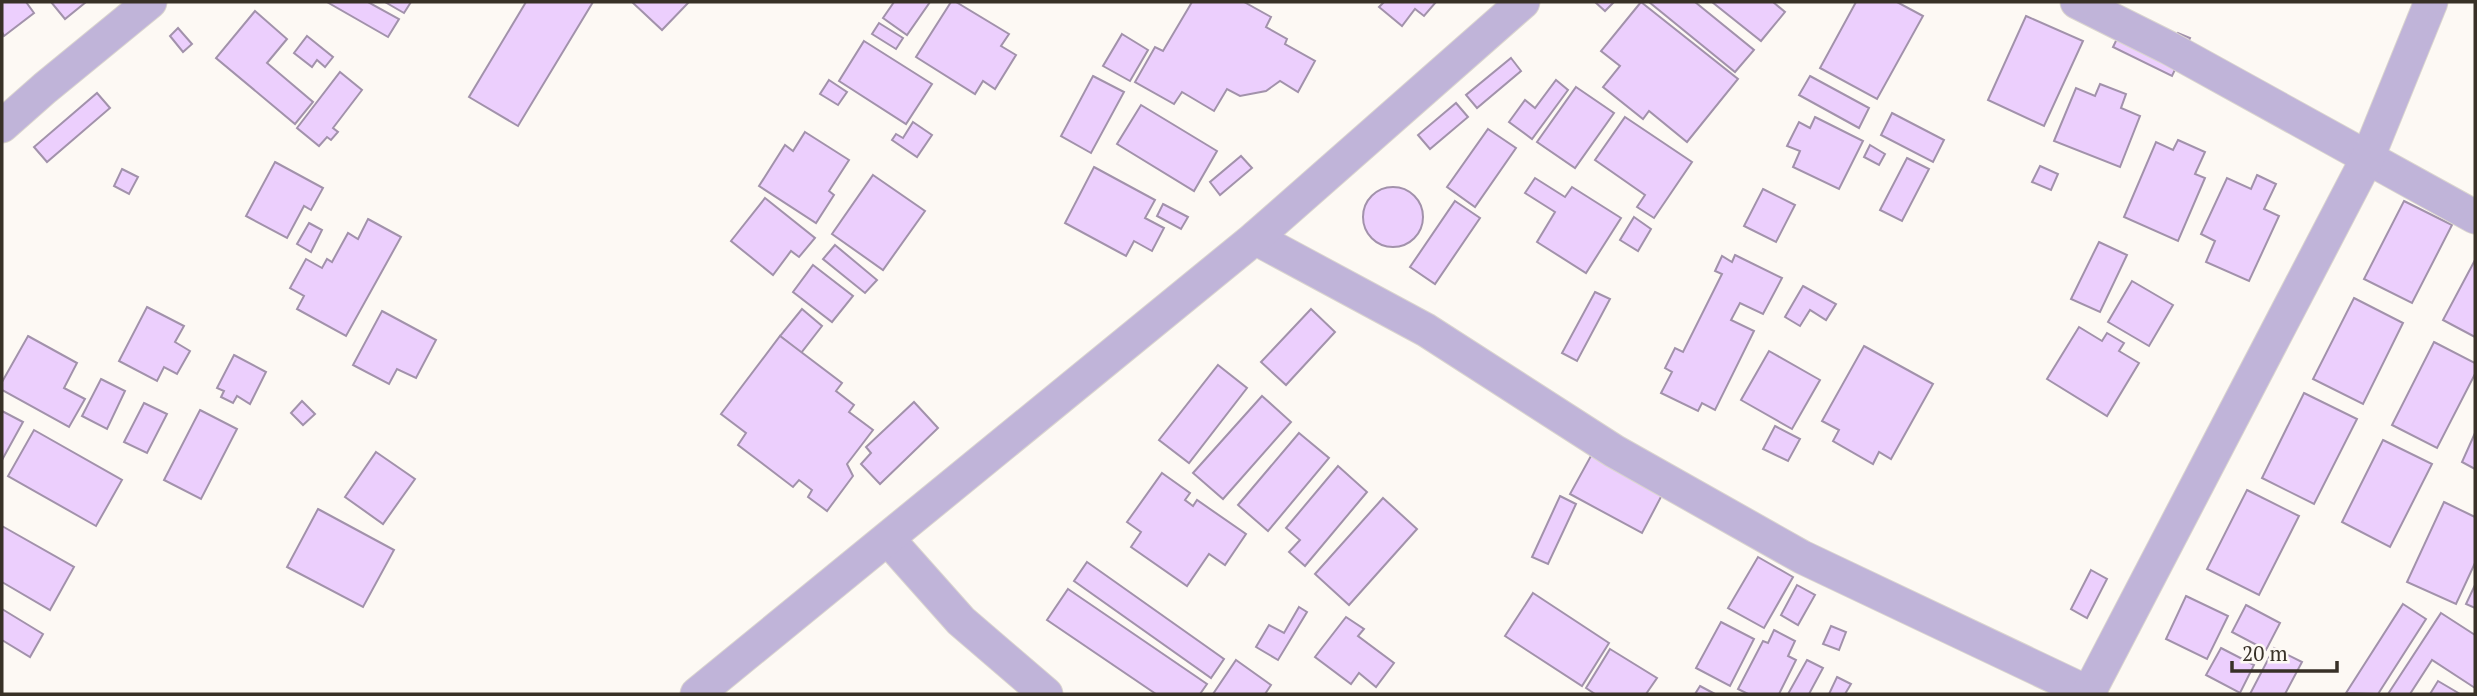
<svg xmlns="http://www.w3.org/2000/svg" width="2477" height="696" font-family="'PT Serif',serif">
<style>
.building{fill:#eccffd;stroke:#a292ab;stroke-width:2}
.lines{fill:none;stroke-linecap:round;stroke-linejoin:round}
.minor-casing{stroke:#dad5cf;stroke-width:35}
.minor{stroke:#c0b4d9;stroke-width:33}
</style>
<rect width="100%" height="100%" fill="#fdf9f4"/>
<g class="building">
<path d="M 2,2 L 26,2 L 34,13 L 4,36 L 2,32 Z"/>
<path d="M 51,2 L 86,2 L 65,19 Z"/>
<path d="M 327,2 L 368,2 L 399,19 L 388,37 Z"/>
<path d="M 385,2 L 411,2 L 404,13 Z"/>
<path d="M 526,2 L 593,2 L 518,126 L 469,97 Z"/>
<path d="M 632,2 L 689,2 L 662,30 Z"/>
<path d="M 894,2 L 930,2 L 907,35 L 883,18 Z"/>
<path d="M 951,2 L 956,2 L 1009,34 L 1001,46 L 1016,55 L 995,89 L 983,81 L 975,94 L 916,57 Z"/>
<path d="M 1192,2 L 1244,2 L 1271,17 L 1266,27 L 1287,39 L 1285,44 L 1315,61 L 1298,92 L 1280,81 L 1266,91 L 1240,96 L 1227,89 L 1214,111 L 1182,92 L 1174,104 L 1135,82 L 1155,47 L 1163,51 Z"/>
<path d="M 1384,2 L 1436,2 L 1424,16 L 1415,9 L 1402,26 L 1379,7 Z"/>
<path d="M 1595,2 L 1614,2 L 1605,11 Z"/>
<path d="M 1641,2 L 1738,79 L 1687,142 L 1649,111 L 1643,119 L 1603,87 L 1620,66 L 1601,51 Z"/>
<path d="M 1649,2 L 1695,2 L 1754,50 L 1735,72 Z"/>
<path d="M 1712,2 L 1773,2 L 1785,12 L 1761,41 Z"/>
<path d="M 1856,2 L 1897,2 L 1923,16 L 1877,99 L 1820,68 Z"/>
<path d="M 255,11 L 287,39 L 267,63 L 313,102 L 295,124 L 216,58 Z"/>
<path d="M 2026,16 L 2083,41 L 2044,126 L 1988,100 Z"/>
<path d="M 2127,18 L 2175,41 L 2178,33 L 2190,38 L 2172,76 L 2113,47 Z"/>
<path d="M 879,23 L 903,38 L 896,49 L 872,34 Z"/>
<path d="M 178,28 L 192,44 L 183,52 L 170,36 Z"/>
<path d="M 1122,34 L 1148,50 L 1130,81 L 1103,66 Z"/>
<path d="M 307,36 L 333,57 L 325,67 L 317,60 L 312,67 L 294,53 Z"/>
<path d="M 864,41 L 932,84 L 906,124 L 839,81 Z"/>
<path d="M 1511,58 L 1521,71 L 1477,108 L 1466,95 Z"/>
<path d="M 340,72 L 362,90 L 333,128 L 338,132 L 331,140 L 327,137 L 319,146 L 297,128 Z"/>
<path d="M 1093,76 L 1124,92 L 1091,153 L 1061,136 Z"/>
<path d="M 1810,76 L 1869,108 L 1859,128 L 1799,95 Z"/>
<path d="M 829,80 L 847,92 L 838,105 L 820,94 Z"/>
<path d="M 1556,80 L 1568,90 L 1532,139 L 1509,122 L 1525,100 L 1535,108 Z"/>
<path d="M 2100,84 L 2126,94 L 2121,108 L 2140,116 L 2120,167 L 2054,141 L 2076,88 L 2095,96 Z"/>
<path d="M 1576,87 L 1614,113 L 1575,168 L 1537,142 Z"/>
<path d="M 97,93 L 110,108 L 47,162 L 34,147 Z"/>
<path d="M 1456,103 L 1468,117 L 1430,149 L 1418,135 Z"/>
<path d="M 1141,105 L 1217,151 L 1194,191 L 1117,144 Z"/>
<path d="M 1892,113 L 1944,140 L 1933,162 L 1881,135 Z"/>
<path d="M 1625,117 L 1692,162 L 1654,218 L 1637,207 L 1645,195 L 1595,160 Z"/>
<path d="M 1815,117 L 1863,141 L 1839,189 L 1793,167 L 1800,151 L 1787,146 L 1799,122 L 1810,128 Z"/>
<path d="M 913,122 L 932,135 L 917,157 L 892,140 L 896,134 L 903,138 Z"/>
<path d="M 1488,129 L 1516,148 L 1475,207 L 1447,187 Z"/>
<path d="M 805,132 L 849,160 L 829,191 L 834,195 L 816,223 L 759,186 L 785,145 L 793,151 Z"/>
<path d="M 2178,140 L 2205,152 L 2195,174 L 2205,178 L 2178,241 L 2124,217 L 2156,142 L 2173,150 Z"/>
<path d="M 1870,145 L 1885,154 L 1879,165 L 1864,157 Z"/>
<path d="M 1241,156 L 1252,168 L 1220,195 L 1210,182 Z"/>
<path d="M 1907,158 L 1929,169 L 1902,221 L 1880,210 Z"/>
<path d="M 275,162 L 323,188 L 311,210 L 304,206 L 287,238 L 246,216 Z"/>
<path d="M 2040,166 L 2058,174 L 2051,190 L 2032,182 Z"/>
<path d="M 1094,167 L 1155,200 L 1145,218 L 1164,228 L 1152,251 L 1134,241 L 1126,256 L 1065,223 Z"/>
<path d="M 122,169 L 138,177 L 129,194 L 114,186 Z"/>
<path d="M 873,175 L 925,211 L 883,270 L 832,234 Z"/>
<path d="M 2257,175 L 2276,184 L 2264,209 L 2279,216 L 2249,281 L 2206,262 L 2215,241 L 2201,234 L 2227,178 L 2251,189 Z"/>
<path d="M 1535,178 L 1565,197 L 1572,187 L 1621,218 L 1586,273 L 1537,242 L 1555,212 L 1525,193 Z"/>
<circle cx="1393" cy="217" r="30"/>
<path d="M 1763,189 L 1795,205 L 1776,242 L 1744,226 Z"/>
<path d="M 765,198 L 815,238 L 799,257 L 791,251 L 773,275 L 731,241 Z"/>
<path d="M 1455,201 L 1480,218 L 1435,284 L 1410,267 Z"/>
<path d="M 2404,201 L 2452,225 L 2412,303 L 2364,279 Z"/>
<path d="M 1163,204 L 1188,217 L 1181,229 L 1157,216 Z"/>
<path d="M 1634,217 L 1651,229 L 1638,251 L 1620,240 Z"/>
<path d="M 368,219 L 401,237 L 346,336 L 297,309 L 304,296 L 290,288 L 306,259 L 322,268 L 327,259 L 332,262 L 348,233 L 358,239 Z"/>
<path d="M 309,223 L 322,230 L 311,252 L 297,244 Z"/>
<path d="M 2099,242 L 2127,255 L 2100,312 L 2071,299 Z"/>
<path d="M 835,245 L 877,280 L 865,293 L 823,259 Z"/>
<path d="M 1735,255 L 1782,278 L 1763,314 L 1740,303 L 1731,320 L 1754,331 L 1715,410 L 1702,403 L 1698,411 L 1661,393 L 1672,372 L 1665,368 L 1675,348 L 1683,352 L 1722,274 L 1715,271 L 1722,256 L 1732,262 Z"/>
<path d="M 2475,260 L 2475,337 L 2443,320 Z"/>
<path d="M 813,265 L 853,296 L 832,322 L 793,292 Z"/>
<path d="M 2132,281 L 2173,305 L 2149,346 L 2108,322 Z"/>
<path d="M 1803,286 L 1836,304 L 1826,320 L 1810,310 L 1800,326 L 1785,317 Z"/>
<path d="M 1595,292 L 1610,299 L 1577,361 L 1562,353 Z"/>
<path d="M 2354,298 L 2403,323 L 2363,404 L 2313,379 Z"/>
<path d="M 147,307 L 184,326 L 175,342 L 190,351 L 177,374 L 164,367 L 157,381 L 119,361 Z"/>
<path d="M 802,309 L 822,326 L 801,353 L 780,336 Z"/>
<path d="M 1311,309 L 1335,332 L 1286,385 L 1261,362 Z"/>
<path d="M 382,311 L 436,340 L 416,378 L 397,369 L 389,384 L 353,365 Z"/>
<path d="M 2079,327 L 2102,341 L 2107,333 L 2124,343 L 2119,351 L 2139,363 L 2107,416 L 2047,379 Z"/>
<path d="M 28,336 L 77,363 L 64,388 L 85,399 L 69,427 L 2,390 L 2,382 Z"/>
<path d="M 780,336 L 842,383 L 836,391 L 854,405 L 849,412 L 873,430 L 847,464 L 853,476 L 827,511 L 808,497 L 812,490 L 799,480 L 793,487 L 738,445 L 746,433 L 721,414 Z"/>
<path d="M 2434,342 L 2475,363 L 2475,374 L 2437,448 L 2392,425 Z"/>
<path d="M 1864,346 L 1933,384 L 1891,459 L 1879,452 L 1873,464 L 1833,441 L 1839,430 L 1822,421 Z"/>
<path d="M 1769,351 L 1820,380 L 1792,429 L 1741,400 Z"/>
<path d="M 234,355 L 266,372 L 250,404 L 237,396 L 233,403 L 221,397 L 224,391 L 217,388 Z"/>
<path d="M 1218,365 L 1247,388 L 1189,463 L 1159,440 Z"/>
<path d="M 101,379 L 125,391 L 107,429 L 82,416 Z"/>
<path d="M 2304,393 L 2357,419 L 2314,504 L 2262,478 Z"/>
<path d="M 1262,396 L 1291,422 L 1223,499 L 1193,473 Z"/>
<path d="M 302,401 L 315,414 L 303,425 L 291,413 Z"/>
<path d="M 914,402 L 938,428 L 880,484 L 861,464 L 871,453 L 866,447 Z"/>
<path d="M 144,403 L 167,414 L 147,453 L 124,442 Z"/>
<path d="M 200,410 L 237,429 L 201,499 L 164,480 Z"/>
<path d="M 2,411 L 23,422 L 2,460 Z"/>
<path d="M 1775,426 L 1800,439 L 1788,461 L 1763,449 Z"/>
<path d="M 34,430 L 122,480 L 96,526 L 8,476 Z"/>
<path d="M 1299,433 L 1329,458 L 1268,531 L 1238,505 Z"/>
<path d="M 2475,433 L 2475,469 L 2462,462 Z"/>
<path d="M 2383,440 L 2432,464 L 2390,547 L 2342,522 Z"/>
<path d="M 376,452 L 415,479 L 383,524 L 345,497 Z"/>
<path d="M 1592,454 L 1663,493 L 1642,533 L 1570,494 Z"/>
<path d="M 1338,466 L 1367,492 L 1305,566 L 1289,552 L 1300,540 L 1286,528 Z"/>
<path d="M 1162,473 L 1190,493 L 1185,500 L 1193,506 L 1197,500 L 1246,534 L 1225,565 L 1209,554 L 1187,586 L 1131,547 L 1141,532 L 1127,522 Z"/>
<path d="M 2247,490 L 2299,516 L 2259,595 L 2207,569 Z"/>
<path d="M 1560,496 L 1576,504 L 1548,564 L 1532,557 Z"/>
<path d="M 1383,498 L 1417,529 L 1349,605 L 1315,574 Z"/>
<path d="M 2444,502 L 2475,517 L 2475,563 L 2456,604 L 2407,582 Z"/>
<path d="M 318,509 L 394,550 L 363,607 L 287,567 Z"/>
<path d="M 2,526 L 74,567 L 50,610 L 2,582 Z"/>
<path d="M 1758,557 L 1793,577 L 1764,628 L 1728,608 Z"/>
<path d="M 1087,562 L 1224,659 L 1211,678 L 1074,581 Z"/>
<path d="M 2091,570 L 2107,579 L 2087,618 L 2071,609 Z"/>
<path d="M 1797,585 L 1815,595 L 1798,625 L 1781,615 Z"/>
<path d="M 2475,585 L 2475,608 L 2466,604 Z"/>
<path d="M 1068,589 L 1207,684 L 1200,694 L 1156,694 L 1047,620 Z"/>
<path d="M 1533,593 L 1609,643 L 1582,686 L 1505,636 Z"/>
<path d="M 2186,596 L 2228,616 L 2207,659 L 2166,639 Z"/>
<path d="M 2403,604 L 2426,619 L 2378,694 L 2346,693 Z"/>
<path d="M 2246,605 L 2280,623 L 2266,650 L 2232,632 Z"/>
<path d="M 1299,607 L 1307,612 L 1278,660 L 1256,647 L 1269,625 L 1284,633 Z"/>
<path d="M 2,609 L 43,634 L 30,657 L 2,640 Z"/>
<path d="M 2441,613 L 2475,635 L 2475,688 L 2432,660 L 2410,694 L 2388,694 Z"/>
<path d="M 1346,617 L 1364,629 L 1358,636 L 1394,663 L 1376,687 L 1359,673 L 1351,684 L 1315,657 Z"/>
<path d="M 1721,622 L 1754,639 L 1730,686 L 1696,668 Z"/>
<path d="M 1831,626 L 1846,632 L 1839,650 L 1823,644 Z"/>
<path d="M 1774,630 L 1795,641 L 1788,656 L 1796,660 L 1779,694 L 1748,694 L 1738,689 L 1763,641 L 1768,643 Z"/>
<path d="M 2221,648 L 2254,665 L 2240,693 L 2206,675 Z"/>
<path d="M 2274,648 L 2302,662 L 2285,694 L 2250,694 Z"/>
<path d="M 1610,649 L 1657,678 L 1646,694 L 1595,694 L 1586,688 Z"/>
<path d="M 1236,660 L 1271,685 L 1265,694 L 1213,694 Z"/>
<path d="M 1807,660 L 1823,668 L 1809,694 L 1788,694 Z"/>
<path d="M 1837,677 L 1851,684 L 1845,694 L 1829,694 Z"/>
<path d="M 2438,681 L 2460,694 L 2430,694 Z"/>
<path d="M 1700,686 L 1715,694 L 1695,694 Z"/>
</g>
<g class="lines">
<defs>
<g id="minor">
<path d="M 2077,2 L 2169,48 L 2475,217"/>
<path d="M 2,126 L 45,88 L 150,2"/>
<path d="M 1255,238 L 1426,330 L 1614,451 L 1802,557 L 2091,694"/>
<path d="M 888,539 L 961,621 L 1046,694"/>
<path d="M 697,694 L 1255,238 L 1523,2"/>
<path d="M 2088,694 L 2368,157 L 2431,2"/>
</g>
</defs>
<use href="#minor" class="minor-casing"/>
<use href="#minor" class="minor"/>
</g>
<rect width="2477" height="696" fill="none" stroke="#383127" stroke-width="7"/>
<path d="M2232 661v10h105v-10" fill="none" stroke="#383127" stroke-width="3.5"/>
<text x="2242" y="661" font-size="21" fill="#383127" stroke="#fdf9f4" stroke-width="5" paint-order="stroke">20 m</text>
</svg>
